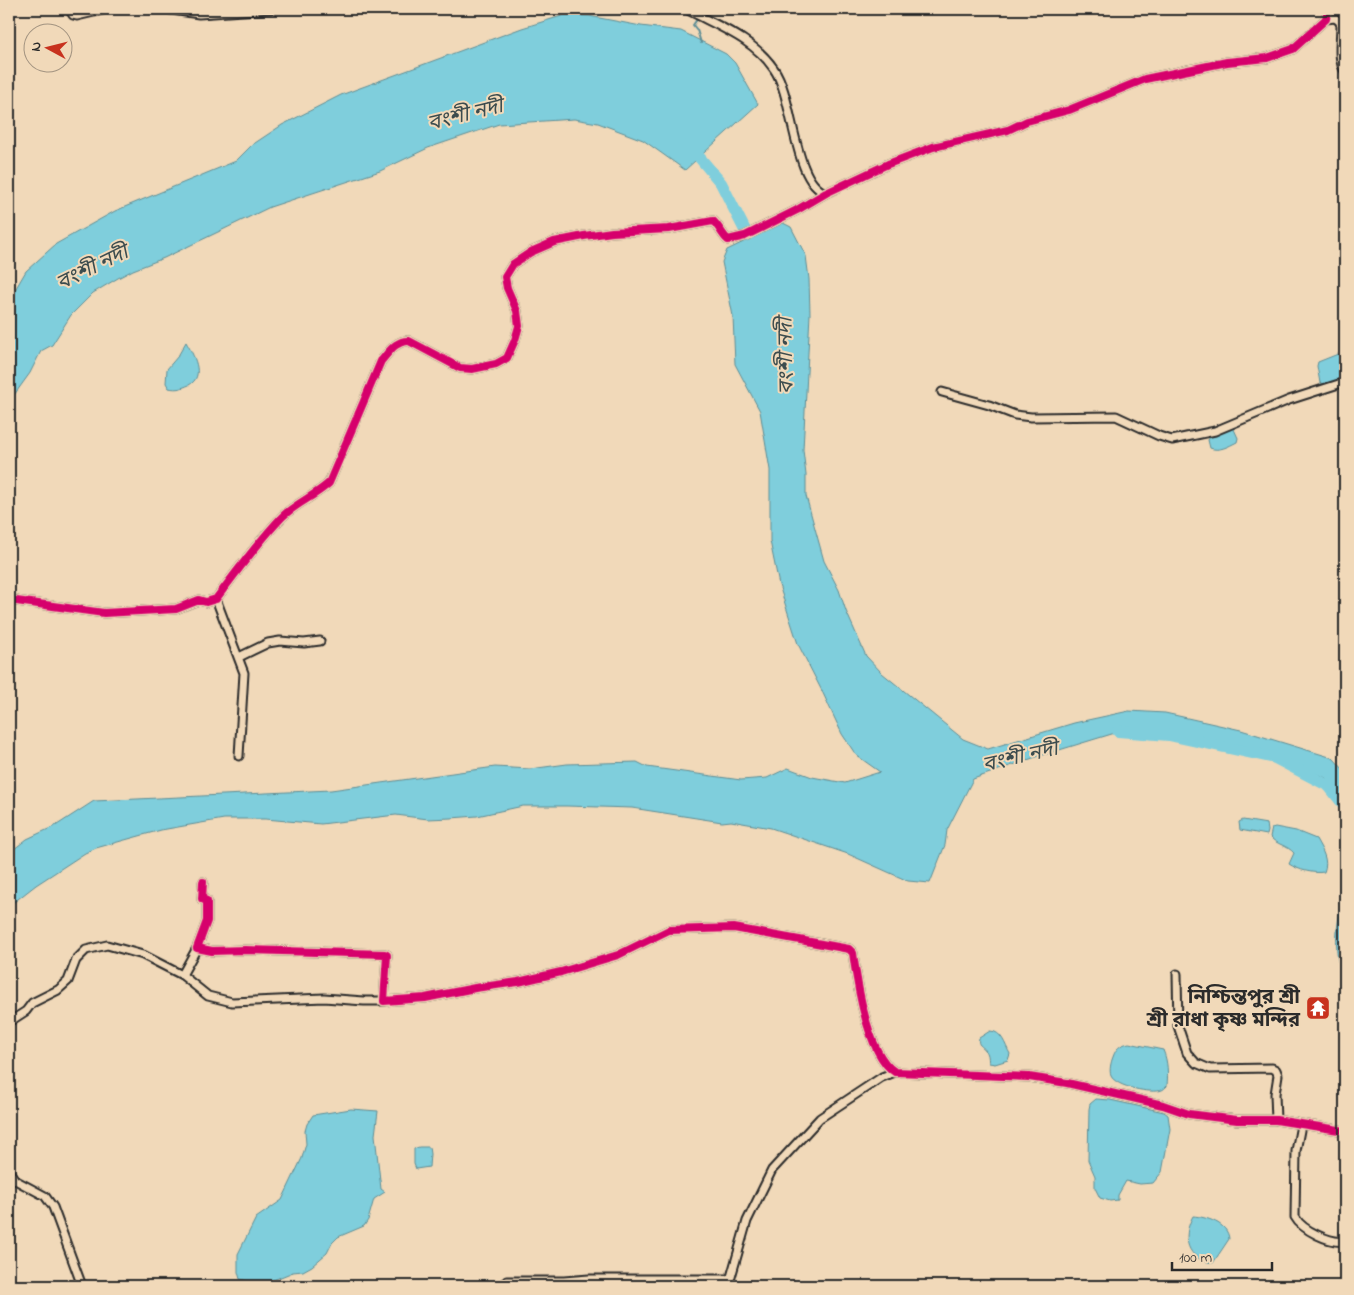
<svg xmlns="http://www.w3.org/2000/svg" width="1354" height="1295" font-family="'Indie Flower','Noto Sans Bengali',sans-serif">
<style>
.water{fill:#7fcedc;stroke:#5d8d95}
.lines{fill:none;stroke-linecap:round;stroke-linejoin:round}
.stream{stroke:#5d8d95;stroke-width:2}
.river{stroke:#7fcedc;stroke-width:12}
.street-casing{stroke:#2b2b2b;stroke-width:11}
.street{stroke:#f1d9b9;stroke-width:7}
.cycleway-casing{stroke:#f1d9b9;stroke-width:11}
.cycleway{stroke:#d6006c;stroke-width:8}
.labels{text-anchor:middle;stroke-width:4;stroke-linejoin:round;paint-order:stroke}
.poi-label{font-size:20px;font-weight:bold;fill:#2b2b2b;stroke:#f1d9b9;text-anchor:end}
.water-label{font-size:21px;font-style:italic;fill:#3c4c4e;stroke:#f1d9b9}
</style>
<rect width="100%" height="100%" fill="#f1d9b9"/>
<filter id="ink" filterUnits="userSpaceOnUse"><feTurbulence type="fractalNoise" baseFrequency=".02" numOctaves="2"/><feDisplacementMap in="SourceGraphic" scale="10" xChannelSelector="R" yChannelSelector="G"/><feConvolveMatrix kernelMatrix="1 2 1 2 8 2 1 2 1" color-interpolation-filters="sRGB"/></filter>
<g filter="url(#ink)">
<g class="water">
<path d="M 565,15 L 589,16 L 641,26 L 681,31 L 726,54 L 735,63 L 758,104 L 685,170 L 643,140 L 598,123 L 574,119 L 499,124 L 428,148 L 380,171 L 270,207 L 164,258 L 133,270 L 118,278 L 93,293 L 71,315 L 52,345 L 41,351 L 30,373 L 9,402 L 9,300 L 26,271 L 56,244 L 115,211 L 236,161 L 252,145 L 282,125 L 341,95 L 522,28 Z"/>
<path d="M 783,223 L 791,227 L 806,256 L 809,279 L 810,314 L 803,450 L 806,475 L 806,496 L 824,561 L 839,590 L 846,611 L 866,656 L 882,673 L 963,739 L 988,749 L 1074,723 L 1129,711 L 1165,713 L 1241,730 L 1333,758 L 1345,771 L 1345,803 L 1326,778 L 1269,754 L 1155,731 L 1115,733 L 1033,758 L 973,779 L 947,830 L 945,845 L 930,883 L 908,881 L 848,854 L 771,828 L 731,821 L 722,822 L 632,808 L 567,806 L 523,806 L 477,816 L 451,818 L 428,819 L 396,815 L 321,824 L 265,819 L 224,819 L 161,830 L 96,848 L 85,853 L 36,885 L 9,906 L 9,853 L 27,839 L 57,825 L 94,801 L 331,790 L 495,767 L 530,769 L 567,764 L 637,762 L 647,767 L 741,780 L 767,778 L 788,768 L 812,777 L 845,783 L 880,772 L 856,755 L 842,734 L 822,691 L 798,644 L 779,585 L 770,541 L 770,470 L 760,411 L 735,364 L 733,316 L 722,262 L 727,250 Z"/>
<path d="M 186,342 C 193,354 206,376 189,385 C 182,388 177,390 169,388 L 166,383 L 167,369 L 178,356 Z"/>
<path d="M 1338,354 L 1345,356 L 1345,379 L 1326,384 L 1320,383 L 1317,366 L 1318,362 Z"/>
<path d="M 1233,427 L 1238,438 L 1237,442 C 1229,446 1219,452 1210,448 L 1208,440 L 1210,437 Z"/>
<path d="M 1243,820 L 1267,824 L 1268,831 L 1267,835 L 1240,830 L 1239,822 Z"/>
<path d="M 1275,827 L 1296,831 L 1316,839 C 1322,850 1329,860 1324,872 C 1314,874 1298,870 1289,864 L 1294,853 C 1287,845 1277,845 1270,837 L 1272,828 Z"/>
<path d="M 1345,887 L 1345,982 C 1330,950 1338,920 1345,887 Z"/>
<path d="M 990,1031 C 1002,1031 1005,1045 1010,1054 L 1008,1060 L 995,1064 L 989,1063 C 988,1059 989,1055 986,1051 C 982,1045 977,1046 979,1038 Z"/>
<path d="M 1129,1043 L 1163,1050 C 1168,1062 1168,1073 1167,1086 C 1166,1087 1163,1090 1162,1090 C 1151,1094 1116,1087 1111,1076 C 1109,1070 1111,1062 1113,1057 C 1116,1048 1120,1045 1129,1043 Z"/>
<path d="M 1096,1099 L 1110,1100 L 1164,1112 L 1168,1115 L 1170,1129 L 1162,1172 L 1153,1183 L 1140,1184 L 1126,1181 L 1118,1195 L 1118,1200 L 1110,1201 L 1100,1198 L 1095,1188 L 1095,1176 L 1088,1160 L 1089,1109 L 1090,1104 Z"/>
<path d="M 351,1109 L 378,1111 L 375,1135 L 381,1189 L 385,1192 L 374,1199 L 368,1220 L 364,1226 L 338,1237 L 332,1243 L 327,1253 L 312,1266 L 303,1271 L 293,1272 L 261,1285 L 240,1279 L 238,1272 L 238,1254 L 256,1218 L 282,1200 L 302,1158 L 306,1144 L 305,1131 L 307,1124 L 313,1115 Z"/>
<path d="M 419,1147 L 429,1147 L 430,1154 L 429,1167 L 416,1169 L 414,1164 L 414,1149 Z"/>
<path d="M 1193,1216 C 1206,1217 1228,1223 1229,1239 L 1213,1263 C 1187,1260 1181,1238 1193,1216 Z"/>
<path d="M 485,1280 L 495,1281 L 502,1284 L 502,1286 L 470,1286 L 474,1282 Z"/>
</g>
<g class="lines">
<g class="stream">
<path d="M 701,14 L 704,10 L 707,9"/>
<path d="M 698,18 L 693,25 L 697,30 L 701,43"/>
</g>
<g class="river">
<path d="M 689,145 L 721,183 L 753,246"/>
<path d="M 1118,731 L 1169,735 L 1275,758 L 1329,786 L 1345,806"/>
</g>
<defs>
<g id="street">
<path d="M 69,9 L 73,15 L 77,16 L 107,9"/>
<path d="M 165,9 L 199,14 L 271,9"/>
<path d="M 686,9 C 717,26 753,38 774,69 C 794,97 793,183 826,193"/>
<path d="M 1326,19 L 1335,18 L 1339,21 L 1341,25 C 1341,38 1337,61 1345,71"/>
<path d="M 942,392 L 989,405 L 1015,415 L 1031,417 L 1116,416 L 1159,436 L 1172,440 L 1215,431 L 1289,400 L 1345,382"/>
<path d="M 216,599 L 244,673 L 239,756"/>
<path d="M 9,600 L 104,613 L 176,609 L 199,600 L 206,602 L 216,599 C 237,571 258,542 282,517 C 296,503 315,496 329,483 L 381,361 C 389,352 396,340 409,341 L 460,368 L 472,369 L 496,364 L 507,358 L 515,340 L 519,326 L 517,311 L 507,288 L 505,277 L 513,264 L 531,252 L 554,242 L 584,236 L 612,232 L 669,229 L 713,221 C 719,226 722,235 728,240 L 745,236 L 797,210 L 826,193 L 888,164 L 933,147 L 1008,130 L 1027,121 L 1069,110 L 1145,79 L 1227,62 L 1267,58 L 1293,49 L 1326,19 L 1328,9"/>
<path d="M 239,657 L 268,643 L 280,641 L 304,643 L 320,641"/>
<path d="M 203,882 L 202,899 L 207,901 L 207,921 L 197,948 L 212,951 L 245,950 L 385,954 L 387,955 L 384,1001 L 425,998 L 475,988 L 518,982 L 561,972 L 618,955 L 669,930 L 734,928 L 849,949 L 853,953 C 857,983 868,1056 895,1072 L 1029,1077 L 1067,1083 L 1163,1105 L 1189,1114 L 1237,1120 L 1276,1120 L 1345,1131"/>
<path d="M 1177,974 L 1178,1026 L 1187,1053 L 1196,1063 L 1210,1069 L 1272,1068 L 1276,1070 L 1278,1075 L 1275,1094 L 1276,1120"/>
<path d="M 182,975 L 208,996 L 232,1002 L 324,998 L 364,1001 L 384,1001"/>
<path d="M 9,1022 L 26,1011 L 32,1003 L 58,990 L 68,981 L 76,960 L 86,950 L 107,945 L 143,955 L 182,975 L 197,948"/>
<path d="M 1301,1125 L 1296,1151 L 1295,1217 C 1302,1230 1331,1244 1345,1241"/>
<path d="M 9,1171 L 15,1180 L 45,1196 L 53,1207 L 82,1286"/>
<path d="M 505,1286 L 507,1281 L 564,1281 L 589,1279 L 727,1279 L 731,1277 L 747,1221 L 772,1170 L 820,1118 L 882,1077 L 895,1072"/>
</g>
</defs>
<use href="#street" class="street-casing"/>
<use href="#street" class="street"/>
<defs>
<g id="cycleway">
<path d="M 9,600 L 104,613 L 176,609 L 199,600 L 206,602 L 216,599 C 237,571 258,542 282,517 C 296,503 315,496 329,483 L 381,361 C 389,352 396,340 409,341 L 460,368 L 472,369 L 496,364 L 507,358 L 515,340 L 519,326 L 517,311 L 507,288 L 505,277 L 513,264 L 531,252 L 554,242 L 584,236 L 612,232 L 669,229 L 713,221 C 719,226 722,235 728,240 L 745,236 L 797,210 L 826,193 L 888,164 L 933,147 L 1008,130 L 1027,121 L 1069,110 L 1145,79 L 1227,62 L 1267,58 L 1293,49 L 1326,19 L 1328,9"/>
<path d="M 203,882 L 202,899 L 207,901 L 207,921 L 197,948 L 212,951 L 245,950 L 385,954 L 387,955 L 384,1001 L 425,998 L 475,988 L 518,982 L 561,972 L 618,955 L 669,930 L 734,928 L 849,949 L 853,953 C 857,983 868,1056 895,1072 L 1029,1077 L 1067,1083 L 1163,1105 L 1189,1114 L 1237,1120 L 1276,1120 L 1345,1131"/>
</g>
</defs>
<use href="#cycleway" class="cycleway-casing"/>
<use href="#cycleway" class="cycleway"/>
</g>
</g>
<defs>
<symbol id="temple-square" viewBox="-11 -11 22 22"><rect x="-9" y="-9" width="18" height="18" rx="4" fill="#c8321e" stroke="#f1d9b9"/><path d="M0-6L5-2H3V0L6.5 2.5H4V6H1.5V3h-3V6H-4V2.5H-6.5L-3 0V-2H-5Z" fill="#fff"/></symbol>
</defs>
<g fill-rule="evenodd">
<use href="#temple-square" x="1304" y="994" width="28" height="28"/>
</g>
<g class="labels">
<g class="poi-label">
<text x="1300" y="1003">নিশ্চিন্তপুর শ্রী<tspan x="1300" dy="23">শ্রী রাধা কৃষ্ণ মন্দির</tspan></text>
</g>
<g class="water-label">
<text transform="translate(465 114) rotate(-14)" y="7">বংশী নদী</text>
<text transform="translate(92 267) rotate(-26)" y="7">বংশী নদী</text>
<text transform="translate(785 356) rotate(-91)" y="7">বংশী নদী</text>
<text transform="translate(1020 756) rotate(-13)" y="7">বংশী নদী</text>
</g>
</g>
<rect width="1354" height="1295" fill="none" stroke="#f1d9b9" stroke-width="30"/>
<rect x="15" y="15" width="1324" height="1265" fill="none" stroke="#2b2b2b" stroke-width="2" filter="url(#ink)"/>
<g transform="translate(48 48) rotate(277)"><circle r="24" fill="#f1d9b9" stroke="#a29380"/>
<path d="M0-4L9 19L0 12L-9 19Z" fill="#c8321e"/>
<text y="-8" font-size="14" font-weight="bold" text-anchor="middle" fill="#2b2b2b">N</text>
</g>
<path d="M1172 1262v8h100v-8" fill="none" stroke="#2b2b2b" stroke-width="2.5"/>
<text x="1179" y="1262" font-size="15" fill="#2b2b2b" stroke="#f1d9b9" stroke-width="4" paint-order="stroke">100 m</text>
</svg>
